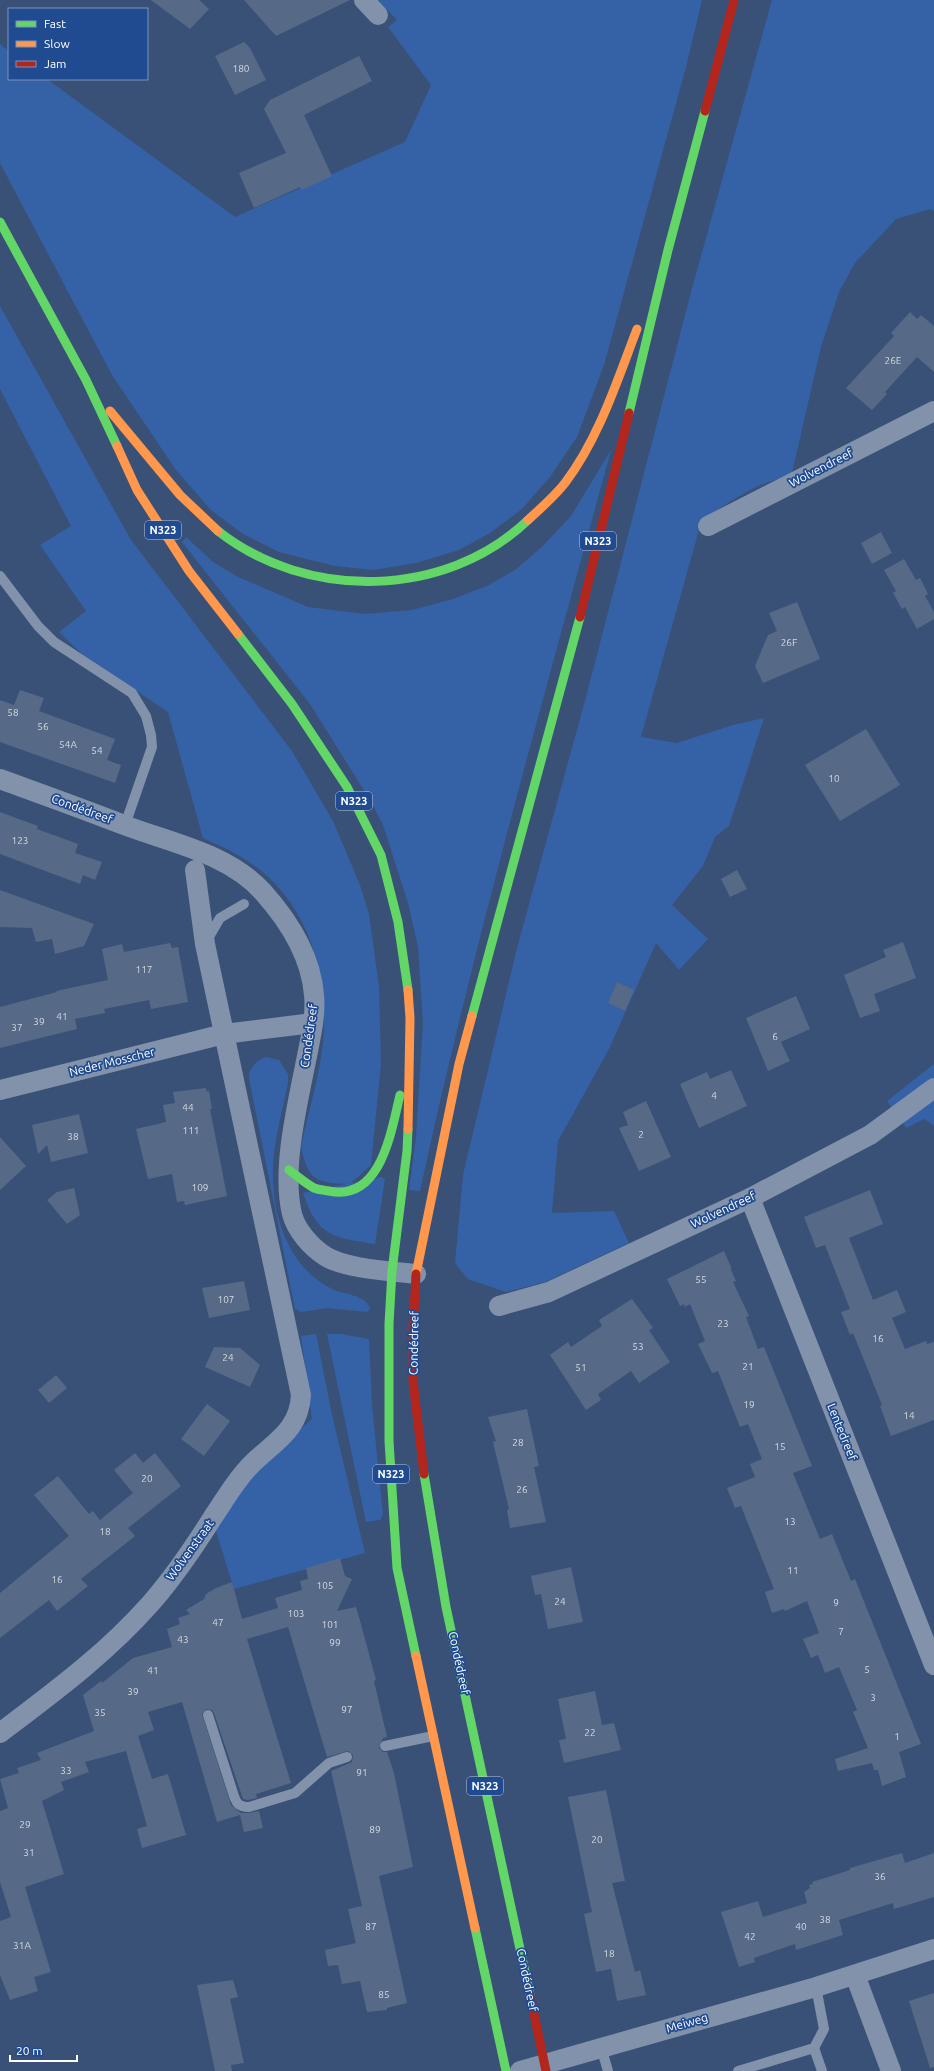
<svg xmlns="http://www.w3.org/2000/svg" width="934" height="2071" font-family="Ubuntu,sans-serif">
<style>
.green{fill:#3561a7}
.building{fill:#566987}
.lines{fill:none;stroke-linecap:round;stroke-linejoin:round}
.lane{stroke:#8192aa;stroke-width:10}
.street{stroke:#8192aa;stroke-width:20}
.fast{stroke:#63d668;stroke-width:9}
.slow{stroke:#ff974d;stroke-width:9}
.jam{stroke:#b3261e;stroke-width:9}
.labels{text-anchor:middle;stroke-width:3.5;stroke-linejoin:round;paint-order:stroke}
.number-label{font-size:10px;fill:#d5dae1}
.shield{fill:#204b91;stroke:#bcc9de;stroke-width:1}
.shield-label{font-size:11px;font-weight:bold;fill:#fff}
.street-label{font-size:12px;fill:#fff;stroke:#204b91}
</style>
<rect width="100%" height="100%" fill="#3a5177"/>
<g class="green">
<path d="M 378,0 L 702,0 L 686,67 L 604,365 L 577,437 L 550,477 L 522,509 L 490,533 L 459,550 L 416,563 L 373,570 L 335,566 L 279,552 L 243,534 L 211,510 L 176,470 L 112,375 L 0,163 L 0,44 L 9,51 L 9,79 L 47,79 L 235,217 L 405,142 L 431,85 L 388,27 L 397,20 Z"/>
<path d="M 772,0 L 934,0 L 934,211 L 930,209 L 896,219 L 855,263 L 839,292 L 821,347 L 791,477 C 759,479 729,504 702,519 L 641,737 L 677,743 L 733,725 L 764,718 L 729,826 L 715,837 L 703,866 L 672,905 L 708,939 L 679,970 L 656,943 L 609,1049 L 558,1141 L 552,1213 L 614,1211 L 629,1243 L 545,1282 L 506,1292 L 468,1279 L 455,1263 L 463,1175 L 517,948 L 586,697 L 691,292 Z"/>
<path d="M 0,306 L 131,540 L 292,751 L 333,821 L 360,885 L 369,914 L 379,987 L 381,1063 L 371,1165 L 350,1184 C 318,1183 308,1182 301,1147 C 308,1113 319,1078 323,1043 C 330,972 306,894 241,857 C 229,849 215,844 203,838 L 168,712 L 83,655 L 59,632 L 86,611 L 40,545 L 71,526 L 0,389 Z"/>
<path d="M 611,450 C 544,697 474,942 420,1191 L 409,1190 L 416,1137 L 423,1023 L 418,947 L 408,903 L 383,825 L 370,800 L 310,704 L 182,542 L 186,537 L 213,562 L 238,577 L 308,607 L 365,614 L 412,610 L 453,599 L 487,586 L 515,570 L 542,547 L 571,516 Z"/>
<path d="M 266,1057 L 279,1060 L 288,1074 L 288,1083 C 283,1108 273,1145 273,1170 C 272,1216 288,1267 332,1289 C 344,1295 366,1294 370,1309 L 367,1312 L 328,1308 L 301,1312 L 295,1309 L 249,1078 C 249,1068 256,1061 266,1057 Z"/>
<path d="M 934,1064 L 934,1126 L 924,1119 L 906,1128 L 887,1101 Z"/>
<path d="M 381,1177 L 385,1179 L 375,1244 C 334,1238 317,1236 303,1193 Z"/>
<path d="M 316,1334 L 332,1415 L 365,1553 L 234,1589 L 215,1528 L 230,1499 L 275,1452 L 312,1419 L 301,1336 Z"/>
<path d="M 327,1334 L 341,1334 L 369,1339 L 372,1405 L 383,1515 L 380,1520 L 366,1522 Z"/>
</g>
<g class="building">
<path d="M 151,0 L 199,0 L 209,9 L 190,29 Z"/>
<path d="M 244,0 L 350,0 L 276,36 Z"/>
<path d="M 244,42 L 250,48 L 266,80 L 235,95 L 215,56 Z"/>
<path d="M 359,56 L 372,81 L 304,115 L 332,176 L 302,190 L 300,187 L 254,208 L 239,173 L 286,153 L 264,109 L 270,100 Z"/>
<path d="M 910,312 L 917,319 L 921,315 L 934,326 L 934,372 L 917,357 L 885,392 L 887,394 L 872,410 L 846,388 L 894,336 L 891,333 Z"/>
<path d="M 881,532 L 892,553 L 872,564 L 861,543 Z"/>
<path d="M 904,559 L 916,580 L 920,578 L 928,594 L 925,596 L 934,612 L 934,619 L 917,629 L 905,607 L 902,609 L 893,593 L 896,591 L 884,570 Z"/>
<path d="M 797,602 L 820,659 L 763,683 L 755,666 L 768,635 L 777,631 L 769,613 Z"/>
<path d="M 20,690 L 44,698 L 39,711 L 115,739 L 107,760 L 121,765 L 115,783 L 0,742 L 0,700 L 14,705 Z"/>
<path d="M 866,729 L 900,785 L 840,821 L 805,765 Z"/>
<path d="M 0,812 L 38,826 L 37,829 L 78,844 L 75,853 L 102,862 L 95,880 L 83,875 L 80,884 L 0,854 Z"/>
<path d="M 737,870 L 747,889 L 730,897 L 721,879 Z"/>
<path d="M 0,890 L 94,924 L 84,946 L 55,954 L 52,939 L 36,942 L 32,928 L 0,927 Z"/>
<path d="M 903,942 L 916,978 L 874,994 L 880,1011 L 860,1018 L 844,975 L 886,957 L 883,950 Z"/>
<path d="M 170,943 L 172,948 L 178,947 L 188,1002 L 151,1009 L 149,1000 L 104,1009 L 105,1013 L 75,1019 L 77,1029 L 0,1048 L 0,1007 L 57,992 L 56,991 L 108,980 L 102,949 L 122,944 L 124,952 Z"/>
<path d="M 617,982 L 634,990 L 625,1011 L 608,1003 Z"/>
<path d="M 796,996 L 810,1029 L 781,1042 L 790,1061 L 768,1071 L 746,1018 Z"/>
<path d="M 731,1070 L 747,1106 L 699,1128 L 680,1084 L 707,1072 L 710,1079 Z"/>
<path d="M 206,1088 L 207,1092 L 209,1091 L 212,1109 L 210,1109 L 227,1196 L 185,1205 L 184,1201 L 177,1202 L 172,1174 L 148,1179 L 136,1129 L 166,1122 L 163,1105 L 175,1103 L 173,1092 Z"/>
<path d="M 646,1101 L 671,1157 L 639,1171 L 619,1128 L 628,1125 L 623,1112 Z"/>
<path d="M 79,1114 L 88,1153 L 51,1162 L 47,1145 L 38,1154 L 32,1125 Z"/>
<path d="M 0,1137 L 26,1166 L 0,1190 Z"/>
<path d="M 74,1188 L 80,1215 L 67,1224 L 47,1200 L 57,1192 Z"/>
<path d="M 870,1190 L 883,1224 L 849,1238 L 873,1300 L 897,1290 L 906,1312 L 892,1318 L 905,1349 L 926,1341 L 927,1344 L 934,1342 L 934,1420 L 891,1436 L 880,1406 L 882,1405 L 853,1333 L 850,1335 L 841,1312 L 850,1309 L 825,1245 L 816,1248 L 804,1217 Z"/>
<path d="M 724,1251 L 731,1267 L 731,1270 L 736,1281 L 733,1282 L 749,1316 L 746,1317 L 758,1349 L 764,1347 L 812,1466 L 793,1473 L 820,1539 L 832,1534 L 851,1581 L 855,1579 L 921,1744 L 899,1752 L 906,1777 L 882,1786 L 878,1770 L 874,1770 L 872,1763 L 838,1771 L 835,1759 L 868,1748 L 853,1712 L 857,1710 L 839,1667 L 825,1673 L 818,1655 L 811,1658 L 803,1639 L 819,1633 L 807,1601 L 785,1611 L 784,1609 L 772,1613 L 765,1592 L 774,1589 L 741,1506 L 735,1508 L 727,1488 L 755,1477 L 750,1464 L 762,1459 L 748,1424 L 740,1427 L 718,1371 L 712,1373 L 698,1344 L 705,1341 L 690,1304 L 685,1307 L 684,1304 L 680,1306 L 667,1279 Z"/>
<path d="M 244,1281 L 250,1310 L 209,1318 L 202,1288 Z"/>
<path d="M 632,1299 L 653,1328 L 649,1330 L 670,1362 L 639,1383 L 631,1371 L 598,1394 L 601,1400 L 586,1410 L 550,1355 L 568,1342 L 571,1347 L 602,1326 L 599,1320 Z"/>
<path d="M 214,1347 L 240,1348 L 260,1365 L 250,1387 L 205,1367 Z"/>
<path d="M 56,1375 L 67,1388 L 49,1403 L 38,1390 Z"/>
<path d="M 207,1404 L 230,1421 L 204,1456 L 181,1439 Z"/>
<path d="M 527,1409 L 539,1466 L 534,1467 L 546,1522 L 510,1528 L 507,1510 L 509,1509 L 493,1442 L 496,1441 L 488,1417 Z"/>
<path d="M 135,1453 L 143,1463 L 155,1453 L 181,1486 L 128,1528 L 135,1536 L 81,1579 L 88,1586 L 57,1611 L 49,1600 L 0,1638 L 0,1593 L 69,1536 L 34,1495 L 58,1476 L 89,1514 L 93,1511 L 100,1520 L 133,1493 L 114,1470 Z"/>
<path d="M 340,1558 L 345,1576 L 352,1579 L 337,1611 L 356,1607 L 361,1624 L 376,1680 L 374,1681 L 387,1737 L 383,1738 L 379,1748 L 383,1752 L 387,1752 L 394,1773 L 413,1867 L 379,1876 L 407,2003 L 387,2008 L 387,2010 L 367,2012 L 360,1981 L 342,1984 L 338,1965 L 328,1966 L 325,1950 L 356,1943 L 348,1909 L 362,1906 L 331,1771 L 352,1762 L 353,1755 L 348,1751 L 327,1757 L 288,1627 L 247,1639 L 291,1783 L 256,1794 L 257,1798 L 248,1800 L 243,1799 L 214,1713 L 212,1710 L 206,1709 L 202,1714 L 231,1805 L 241,1813 L 249,1813 L 259,1811 L 263,1828 L 244,1832 L 240,1815 L 217,1822 L 182,1702 L 148,1712 L 154,1730 L 138,1736 L 152,1779 L 168,1774 L 186,1835 L 142,1848 L 137,1829 L 147,1826 L 126,1751 L 85,1762 L 89,1772 L 61,1782 L 64,1790 L 42,1801 L 64,1874 L 25,1887 L 51,1972 L 34,1977 L 38,1991 L 10,2000 L 0,1975 L 0,1921 L 11,1917 L 0,1882 L 0,1811 L 8,1808 L 0,1779 L 19,1773 L 17,1768 L 41,1760 L 37,1753 L 94,1731 L 83,1695 L 101,1681 L 102,1683 L 133,1658 L 172,1647 L 167,1629 L 180,1624 L 178,1618 L 190,1614 L 186,1610 L 204,1599 L 206,1594 L 216,1588 L 232,1582 L 242,1619 L 278,1608 L 275,1598 L 302,1590 L 300,1581 L 308,1579 L 306,1568 Z"/>
<path d="M 571,1567 L 583,1622 L 548,1629 L 541,1594 L 535,1595 L 531,1576 Z"/>
<path d="M 595,1691 L 602,1725 L 614,1723 L 621,1750 L 564,1763 L 559,1740 L 566,1739 L 558,1699 Z"/>
<path d="M 606,1790 L 625,1881 L 612,1883 L 635,1972 L 640,1970 L 646,1995 L 617,2001 L 611,1969 L 596,1972 L 584,1914 L 592,1912 L 568,1797 Z"/>
<path d="M 902,1853 L 905,1863 L 934,1853 L 934,1897 L 894,1909 L 893,1903 L 839,1920 L 843,1935 L 796,1950 L 795,1944 L 754,1958 L 755,1962 L 739,1967 L 721,1912 L 758,1901 L 763,1917 L 807,1903 L 804,1892 L 810,1888 L 809,1885 L 813,1884 L 812,1882 L 850,1870 L 850,1868 Z"/>
<path d="M 233,1980 L 238,1997 L 230,1999 L 244,2063 L 231,2065 L 232,2071 L 215,2071 L 197,1985 Z"/>
<path d="M 934,1993 L 934,2067 L 930,2068 L 909,2001 Z"/>
</g>
<g class="lines">
<g class="lane">
<path d="M 0,576 L 38,626 L 54,642 L 132,693 L 146,716 L 151,735 L 152,747 L 125,825"/>
<path d="M 206,942 L 220,918 L 244,904"/>
<path d="M 208,1715 L 233,1793 C 236,1803 238,1807 249,1807 L 295,1793 L 329,1763 L 347,1757"/>
<path d="M 385,1746 L 433,1736"/>
<path d="M 601,2047 L 608,2071"/>
<path d="M 814,2048 L 822,2071"/>
<path d="M 738,2071 L 814,2048 L 824,2029 L 816,1987"/>
</g>
<g class="street">
<path d="M 364,0 L 378,15"/>
<path d="M 708,526 L 934,411"/>
<path d="M 0,779 C 41,794 83,809 124,825 C 171,843 228,853 263,892 C 288,920 311,956 314,995 C 316,1015 311,1036 307,1056 C 298,1102 281,1169 292,1214 C 296,1230 311,1247 325,1256 C 345,1269 391,1271 416,1274"/>
<path d="M 0,1090 L 224,1034 L 313,1023"/>
<path d="M 750,1198 L 934,1665"/>
<path d="M 499,1306 L 549,1292 L 750,1198 L 870,1135 L 934,1088"/>
<path d="M 0,1733 C 54,1692 106,1654 151,1603 C 172,1579 196,1544 213,1517 C 224,1501 234,1483 248,1468 C 271,1443 299,1433 301,1395 L 205,944 L 195,870"/>
<path d="M 855,1975 L 891,2071"/>
<path d="M 520,2071 L 816,1987 L 934,1949"/>
</g>
<g class="fast">
<path d="M 0,222 L 86,380 L 117,446"/>
<path d="M 629,413 L 668,250 L 705,111"/>
<path d="M 218,531 C 307,601 446,599 528,520"/>
<path d="M 238,634 L 292,704 L 347,787 L 381,855 L 398,922 L 408,990"/>
<path d="M 472,1016 L 580,617"/>
<path d="M 289,1170 C 297,1176 305,1183 314,1188 C 319,1190 324,1190 329,1191 C 381,1202 391,1132 400,1095"/>
<path d="M 392,1271 L 389,1324 L 389,1441 L 397,1568 L 416,1656"/>
<path d="M 392,1271 L 407,1151 L 408,1129"/>
<path d="M 424,1474 L 446,1607 L 530,1995"/>
<path d="M 475,1928 L 506,2071"/>
</g>
<g class="slow">
<path d="M 110,411 L 180,495 L 218,531"/>
<path d="M 117,446 L 137,490 L 189,571 L 238,634"/>
<path d="M 528,520 C 541,508 554,497 565,483 C 599,438 617,381 637,329"/>
<path d="M 408,1129 L 410,1018 L 408,990"/>
<path d="M 416,1274 L 459,1064 L 472,1016"/>
<path d="M 416,1656 L 475,1928"/>
</g>
<g class="jam">
<path d="M 705,111 L 734,0"/>
<path d="M 580,617 L 629,413"/>
<path d="M 416,1274 L 413,1329 L 413,1381 L 424,1474"/>
<path d="M 530,1995 L 546,2071"/>
</g>
</g>
<g class="labels">
<g class="number-label">
<text x="241" y="72">180</text>
<text x="893" y="364">26E</text>
<text x="789" y="646">26F</text>
<text x="13" y="716">58</text>
<text x="43" y="730">56</text>
<text x="68" y="748">54A</text>
<text x="97" y="754">54</text>
<text x="834" y="782">10</text>
<text x="20" y="844">123</text>
<text x="144" y="973">117</text>
<text x="62" y="1020">41</text>
<text x="39" y="1025">39</text>
<text x="17" y="1031">37</text>
<text x="775" y="1040">6</text>
<text x="714" y="1099">4</text>
<text x="188" y="1111">44</text>
<text x="191" y="1134">111</text>
<text x="641" y="1138">2</text>
<text x="73" y="1140">38</text>
<text x="200" y="1191">109</text>
<text x="701" y="1283">55</text>
<text x="226" y="1303">107</text>
<text x="723" y="1327">23</text>
<text x="878" y="1342">16</text>
<text x="638" y="1350">53</text>
<text x="228" y="1361">24</text>
<text x="748" y="1370">21</text>
<text x="581" y="1371">51</text>
<text x="749" y="1408">19</text>
<text x="909" y="1419">14</text>
<text x="518" y="1446">28</text>
<text x="780" y="1450">15</text>
<text x="147" y="1482">20</text>
<text x="522" y="1493">26</text>
<text x="790" y="1525">13</text>
<text x="105" y="1535">18</text>
<text x="793" y="1574">11</text>
<text x="57" y="1583">16</text>
<text x="325" y="1589">105</text>
<text x="560" y="1605">24</text>
<text x="836" y="1606">9</text>
<text x="296" y="1617">103</text>
<text x="218" y="1626">47</text>
<text x="330" y="1628">101</text>
<text x="841" y="1635">7</text>
<text x="183" y="1643">43</text>
<text x="335" y="1646">99</text>
<text x="867" y="1673">5</text>
<text x="153" y="1674">41</text>
<text x="133" y="1695">39</text>
<text x="873" y="1701">3</text>
<text x="347" y="1713">97</text>
<text x="100" y="1716">35</text>
<text x="590" y="1736">22</text>
<text x="897" y="1740">1</text>
<text x="66" y="1774">33</text>
<text x="362" y="1776">91</text>
<text x="25" y="1828">29</text>
<text x="375" y="1833">89</text>
<text x="597" y="1843">20</text>
<text x="29" y="1856">31</text>
<text x="880" y="1880">36</text>
<text x="825" y="1923">38</text>
<text x="371" y="1930">87</text>
<text x="801" y="1930">40</text>
<text x="750" y="1940">42</text>
<text x="22" y="1949">31A</text>
<text x="609" y="1957">18</text>
<text x="384" y="1998">85</text>
</g>
<g class="shield">
<rect x="145" y="521" width="36" height="18" rx="3"/>
<rect x="580" y="532" width="36" height="18" rx="3"/>
<rect x="336" y="792" width="36" height="18" rx="3"/>
<rect x="373" y="1465" width="36" height="18" rx="3"/>
<rect x="467" y="1777" width="36" height="18" rx="3"/>
</g>
<g class="shield-label">
<text x="163" y="534">N323</text>
<text x="598" y="545">N323</text>
<text x="354" y="805">N323</text>
<text x="391" y="1478">N323</text>
<text x="485" y="1790">N323</text>
</g>
<g class="street-label">
<text transform="translate(821 468) rotate(-27)" y="4">Wolvendreef</text>
<text transform="translate(82 809) rotate(20)" y="4">Condédreef</text>
<text transform="translate(309 1036) rotate(-82)" y="4">Condédreef</text>
<text transform="translate(112 1062) rotate(-14)" y="4">Neder Mosscher</text>
<text transform="translate(723 1210) rotate(-25)" y="4">Wolvendreef</text>
<text transform="translate(414 1343) rotate(-89)" y="4">Condédreef</text>
<text transform="translate(842 1432) rotate(68)" y="4">Lentedreef</text>
<text transform="translate(190 1550) rotate(-54)" y="4">Wolvenstraat</text>
<text transform="translate(459 1663) rotate(78)" y="4">Condédreef</text>
<text transform="translate(527 1980) rotate(78)" y="4">Condédreef</text>
<text transform="translate(687 2023) rotate(-16)" y="4">Meiweg</text>
</g>
</g>
<rect x="8" y="8" width="140" height="72" fill="#204b91" stroke="#7993bd"/>
<rect x="16" y="21" width="20" height="6" fill="#63d668" stroke="#7993bd"/>
<text x="44" y="28" font-size="12" fill="#ffffff">Fast</text>
<rect x="16" y="41" width="20" height="6" fill="#ff974d" stroke="#7993bd"/>
<text x="44" y="48" font-size="12" fill="#ffffff">Slow</text>
<rect x="16" y="61" width="20" height="6" fill="#b3261e" stroke="#7993bd"/>
<text x="44" y="68" font-size="12" fill="#ffffff">Jam</text>
<path d="M10 2055v6h67v-6" fill="none" stroke="#ffffff" stroke-width="2"/>
<text x="16" y="2055" font-size="12" fill="#ffffff" stroke="#204b91" stroke-width="3" paint-order="stroke">20 m</text>
</svg>
